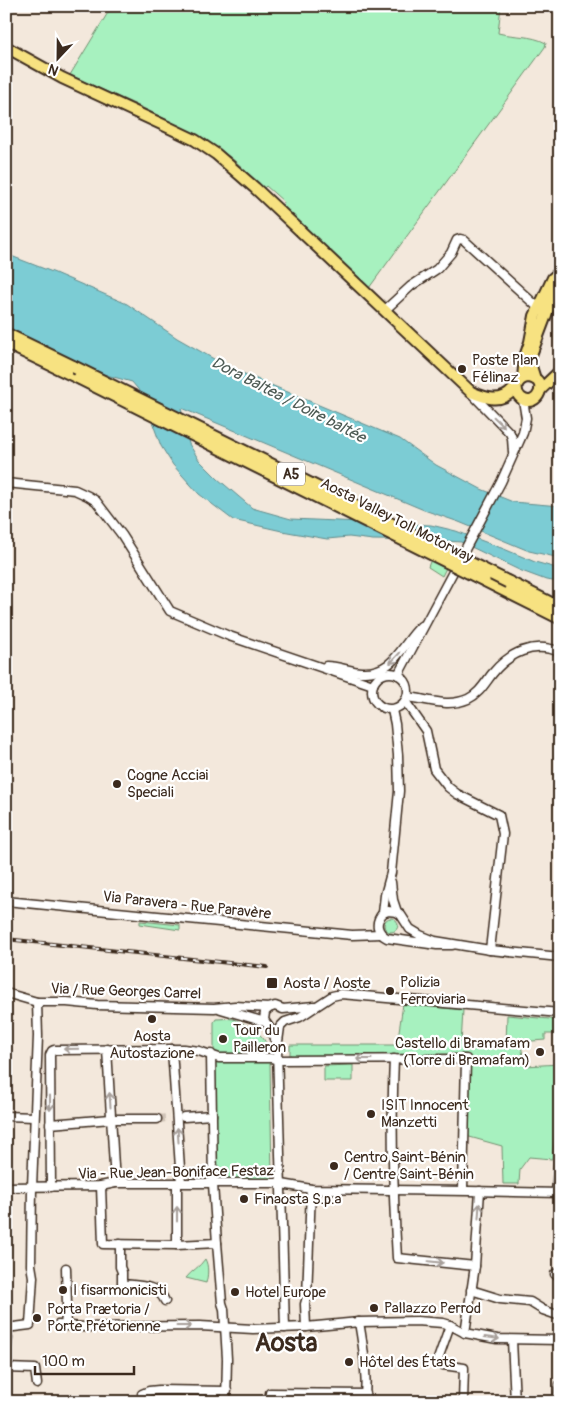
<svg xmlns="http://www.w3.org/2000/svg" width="566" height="1408" font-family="Pangolin,sans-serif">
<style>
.green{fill:#a7f1bf;stroke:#718e6e}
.water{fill:#7bccd4;stroke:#618b8b}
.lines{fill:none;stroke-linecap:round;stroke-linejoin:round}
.minor-tunnel{stroke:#cec2b6;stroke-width:8;stroke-dasharray:8 4;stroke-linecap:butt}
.minor-casing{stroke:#3b2a1e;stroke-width:11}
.major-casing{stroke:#3b2a1e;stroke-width:14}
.highway-casing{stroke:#3b2a1e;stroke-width:15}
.minor{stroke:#fff;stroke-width:8}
.major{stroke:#f7e281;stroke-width:10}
.highway{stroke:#f7e281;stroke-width:11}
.rail-casing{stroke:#3b2a1e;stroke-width:4}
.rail{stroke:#fff;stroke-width:2;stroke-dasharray:5.5;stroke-linecap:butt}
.highway-bridge-casing{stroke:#3b2a1e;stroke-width:15;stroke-linecap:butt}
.highway-bridge{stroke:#f7e281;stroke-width:11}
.oneway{stroke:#a79f9a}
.poi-dot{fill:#3b2a1e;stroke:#fff;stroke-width:2}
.labels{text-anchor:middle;stroke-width:4.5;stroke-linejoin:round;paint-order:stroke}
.shield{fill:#fff;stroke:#766a62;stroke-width:1}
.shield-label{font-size:14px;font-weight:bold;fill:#3b2a1e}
.poi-label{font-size:15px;fill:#3b2a1e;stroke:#fff;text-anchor:start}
.street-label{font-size:15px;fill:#3b2a1e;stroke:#fff}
.water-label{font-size:16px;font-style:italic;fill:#4e5b55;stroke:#fff}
.town-label{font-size:25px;font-weight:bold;fill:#3b2a1e;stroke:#fff}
</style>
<rect width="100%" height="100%" fill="#f3e8dc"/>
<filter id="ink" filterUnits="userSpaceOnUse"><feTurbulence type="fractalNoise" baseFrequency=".02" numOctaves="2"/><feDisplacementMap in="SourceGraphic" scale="10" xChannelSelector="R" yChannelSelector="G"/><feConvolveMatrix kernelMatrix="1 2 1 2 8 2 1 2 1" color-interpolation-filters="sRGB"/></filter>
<g filter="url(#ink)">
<g class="green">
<path d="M 112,6 L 501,6 L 498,33 C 514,37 531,35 546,43 L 545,47 L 369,288 L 282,207 L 284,202 L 266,186 L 263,189 C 252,178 242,166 230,157 C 181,122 124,100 70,75 Z"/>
<path d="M 431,559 L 446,568 L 442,576 L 428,567 Z"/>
<circle cx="391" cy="925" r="7"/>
<path d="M 140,921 L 180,925 L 180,930 L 140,924 Z"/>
<path d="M 403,1004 L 463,1010 L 461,1045 L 516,1045 L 506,1044 L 507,1015 L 560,1020 L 560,1053 L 559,1034 L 545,1034 L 545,1040 L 520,1042 L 520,1045 L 521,1045 L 525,1066 L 560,1064 L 559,1098 L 552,1159 L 529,1157 L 520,1169 L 519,1184 L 503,1184 L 502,1146 L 466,1136 L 468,1057 L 290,1057 L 290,1045 L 397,1045 Z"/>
<path d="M 216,1019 C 221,1019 227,1018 233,1019 C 237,1020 240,1022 244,1024 C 255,1030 267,1037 268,1051 L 262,1055 L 218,1054 L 214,1051 L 214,1022 Z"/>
<path d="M 270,1061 L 272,1179 L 215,1180 L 214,1062 Z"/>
<path d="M 353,1065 L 353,1081 L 324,1081 L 324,1066 Z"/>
<path d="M 205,1259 C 209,1266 208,1276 206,1283 L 186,1278 C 191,1271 200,1267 205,1259 Z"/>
</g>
<path class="water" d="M 6,254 L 55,273 L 127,304 L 177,338 L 228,367 L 400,439 L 436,465 L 481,489 L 513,502 L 560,506 L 560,558 L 529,551 L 459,522 L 424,510 L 181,408 L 189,444 L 199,460 L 218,479 L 252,508 L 291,519 L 431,525 L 456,531 L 504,549 L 535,562 L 560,569 L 560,582 L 546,580 L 519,570 L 461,542 L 447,541 L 373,540 L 349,537 L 327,539 L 282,531 L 233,520 L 199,494 L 173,465 L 161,446 L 142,394 L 132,382 L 99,373 L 6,327 Z"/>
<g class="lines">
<path class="minor-tunnel" d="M 157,1119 L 169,1118"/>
<defs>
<g id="minor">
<path d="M 385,310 L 411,286 L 437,269 L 451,253 L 457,240 L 460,239 L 464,240 L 542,311"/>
<path d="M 472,394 L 510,433 L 512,438 L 513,452"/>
<path d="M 6,483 L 75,490 L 88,496 L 96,501 L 122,535 L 170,611 L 229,636 L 373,685"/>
<path d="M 326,666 C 338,666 349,671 361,672 C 395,674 401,645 421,626"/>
<circle cx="390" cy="691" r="18"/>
<path d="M 398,675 L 501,482 L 519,442 L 523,433 L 526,418 L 523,400"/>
<path d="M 407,697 C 428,699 447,708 468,699 C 479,694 485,683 492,674 C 509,653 533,641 560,652"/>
<path d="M 405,701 L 426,731 L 434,769 L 448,787 L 457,794 L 499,815 L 503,834 L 490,950"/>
<path d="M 391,882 L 393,900 L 397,912"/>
<path d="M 6,901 L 352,935 L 381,934"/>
<path d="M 383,913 L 385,895 L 391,873 L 399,791 L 398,755 L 395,724 L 392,710"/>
<path d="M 452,945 L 437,945 L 387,938 C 376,932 375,922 383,913 L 388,911 L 397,912 L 401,915 L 410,929 L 420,935 L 435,941 L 490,950 L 560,957"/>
<path d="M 6,993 L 37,1002 L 67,1002 L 97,1005 L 214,1008 L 235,1006 L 269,1008 L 275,1006 L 283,1009 L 314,1006"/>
<path d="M 269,1008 L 265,1012 L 264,1020 L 269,1027 L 277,1045"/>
<path d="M 221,1009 L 265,1022"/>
<path d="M 107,1049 L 115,1183"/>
<path d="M 172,1049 L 181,1183"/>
<path d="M 394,1059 C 391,1126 393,1192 397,1258 L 475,1266"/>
<path d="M 6,1116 L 34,1117"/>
<path d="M 184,1117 L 212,1115"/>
<path d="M 50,1124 L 111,1119 L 157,1119"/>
<path d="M 177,1184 L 177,1245"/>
<path d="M 101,1186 L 103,1244 L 177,1245 L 217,1243 L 213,1184 L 211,1054"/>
<path d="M 6,1187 L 101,1186 L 115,1183 L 276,1183 L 311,1189 L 469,1191 L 560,1193"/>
<path d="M 51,1187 L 50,1055 L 52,1051 L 54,1050 L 184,1049 L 199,1051 L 219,1058 L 271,1058 L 278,1060 L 466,1059 L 463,1190"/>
<path d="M 556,1193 L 560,1145"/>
<path d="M 217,1243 L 222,1303 L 224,1309 L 227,1359 L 226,1402"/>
<path d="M 120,1244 L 120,1267 L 122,1272 L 122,1284 C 137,1286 158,1284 165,1301"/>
<path d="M 555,1274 L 560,1275"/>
<path d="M 471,1290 L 500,1299 L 530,1302 L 543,1310 L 560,1316"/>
<path d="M 359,1322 C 364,1351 367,1372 365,1402"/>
<path d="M 58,1325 L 84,1327 L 200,1326 L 253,1329 L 306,1327 L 359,1322 L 417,1321 L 443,1323 L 450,1325 L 465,1333 L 497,1339 L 560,1340"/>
<path d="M 450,1325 L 438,1359 L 443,1365 L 464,1368 L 463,1402"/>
<path d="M 65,1326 L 67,1305 L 66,1268"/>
<path d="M 306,1327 L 305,1304 L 307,1297 L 311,1189"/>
<path d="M 6,1328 L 30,1325 L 33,1277 L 31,1265 L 32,1187 L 38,1036 L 37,1002"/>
<path d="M 285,1328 L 277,1049 L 280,1027 L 285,1022 L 300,1017 L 332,996 L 341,994 L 560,1013"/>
<path d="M 465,1333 L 475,1266 L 480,1191"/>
<path d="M 512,1340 L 515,1402"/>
<path d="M 6,1352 L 8,1338"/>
<path d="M 6,1368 L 35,1369 L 37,1384"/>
<path d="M 6,1370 L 6,1402"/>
<path d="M 142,1394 L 149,1391 L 159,1390 L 227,1391"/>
<path d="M 270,1402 L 270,1393 L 366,1394"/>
<path d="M 558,1402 L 560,1384"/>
</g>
<g id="major">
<path d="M 6,47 L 62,78 L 172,129 L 195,140 L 216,154 L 255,188 L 471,392 C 485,398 501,404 513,390 C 518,384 518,379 527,377 C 552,378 537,411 521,398 C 516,394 516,389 517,384"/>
<path d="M 523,378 L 525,357 L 530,342 L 535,316 L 553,278 L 560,272"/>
<path d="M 535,379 L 529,360 L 546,315 L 554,293 L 560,284"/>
<path d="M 540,390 L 560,371"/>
</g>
<g id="highway">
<path d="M 6,334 L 74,367"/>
<path d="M 6,343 L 79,378"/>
<path d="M 484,580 L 560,618"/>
<path d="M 508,582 L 560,608"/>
</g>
</defs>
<use href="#minor" class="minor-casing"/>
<use href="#major" class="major-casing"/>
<use href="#highway" class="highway-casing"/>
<use href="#minor" class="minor"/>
<use href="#major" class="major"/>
<use href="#highway" class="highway"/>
<defs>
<path id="rail" d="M 6,939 L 267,967"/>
</defs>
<use href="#rail" class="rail-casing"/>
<use href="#rail" class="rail"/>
<defs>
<g id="highway-bridge">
<path d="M 74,367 L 508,582"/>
<path d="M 79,378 L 484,580"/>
</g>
</defs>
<use href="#highway-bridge" class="highway-bridge-casing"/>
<use href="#highway-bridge" class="highway-bridge"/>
</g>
<defs><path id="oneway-shaft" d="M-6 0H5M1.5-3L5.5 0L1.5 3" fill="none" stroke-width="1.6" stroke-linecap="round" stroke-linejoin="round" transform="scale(1.25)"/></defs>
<g class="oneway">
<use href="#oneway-shaft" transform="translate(499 422) rotate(44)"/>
<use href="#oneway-shaft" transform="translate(395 658) rotate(133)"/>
<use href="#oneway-shaft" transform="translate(71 1049) rotate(179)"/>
<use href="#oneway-shaft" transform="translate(364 1059) rotate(180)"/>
<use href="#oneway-shaft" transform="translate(110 1100) rotate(-94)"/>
<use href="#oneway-shaft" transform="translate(50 1103) rotate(90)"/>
<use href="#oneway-shaft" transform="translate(178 1135) rotate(-94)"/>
<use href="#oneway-shaft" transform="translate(479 1211) rotate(-86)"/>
<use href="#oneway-shaft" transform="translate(177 1214) rotate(-90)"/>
<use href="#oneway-shaft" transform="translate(436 1262) rotate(6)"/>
<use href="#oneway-shaft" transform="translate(184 1326)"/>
<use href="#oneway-shaft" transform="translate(492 1338) rotate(7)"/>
</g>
</g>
<g class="poi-dot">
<circle cx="462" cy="369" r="5"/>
<circle cx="117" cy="784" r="5"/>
<rect x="266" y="977" width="12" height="12" rx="2.5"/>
<circle cx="390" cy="991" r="5"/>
<circle cx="152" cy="1019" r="5"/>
<circle cx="223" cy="1039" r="5"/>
<circle cx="540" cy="1052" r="5"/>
<circle cx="371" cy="1114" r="5"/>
<circle cx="334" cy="1166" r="5"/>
<circle cx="244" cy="1199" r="5"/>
<circle cx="63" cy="1290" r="5"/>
<circle cx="235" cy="1292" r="5"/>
<circle cx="374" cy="1308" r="5"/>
<circle cx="37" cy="1318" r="5"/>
<circle cx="349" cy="1362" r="5"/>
</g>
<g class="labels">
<rect class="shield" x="277" y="462.5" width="28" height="23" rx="4"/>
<g class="shield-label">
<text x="291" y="479">A5</text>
</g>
<g class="poi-label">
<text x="472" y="365">Poste Plan<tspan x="472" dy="17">Félinaz</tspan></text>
<text x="127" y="780">Cogne Acciai<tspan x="127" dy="17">Speciali</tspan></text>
<text x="400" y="987">Polizia<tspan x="400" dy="17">Ferroviaria</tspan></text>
<text x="283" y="988">Aosta / Aoste</text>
<text x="233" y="1035">Tour du<tspan x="233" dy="17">Pailleron</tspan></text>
<text x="152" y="1041" text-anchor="middle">Aosta<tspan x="152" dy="17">Autostazione</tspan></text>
<text x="530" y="1048" text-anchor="end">Castello di Bramafam<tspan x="530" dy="17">(Torre di Bramafam)</tspan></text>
<text x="381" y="1110">ISIT Innocent<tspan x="381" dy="17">Manzetti</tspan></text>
<text x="344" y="1162">Centro Saint-Bénin<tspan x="344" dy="17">/ Centre Saint-Bénin</tspan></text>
<text x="254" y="1204">Finaosta S.p.a</text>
<text x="73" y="1295">I fisarmonicisti</text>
<text x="245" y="1297">Hotel Europe</text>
<text x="384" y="1313">Pallazzo Perrod</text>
<text x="47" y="1314">Porta Prætoria /<tspan x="47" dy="17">Porte Prétorienne</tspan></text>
<text x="359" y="1367">Hôtel des États</text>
</g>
<g class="street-label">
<text transform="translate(397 520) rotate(27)" y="5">Aosta Valley Toll Motorway</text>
<text transform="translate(187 905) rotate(6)" y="5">Via Paravera - Rue Paravère</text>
<text transform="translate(126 991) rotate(2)" y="5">Via / Rue Georges Carrel</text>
<text transform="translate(176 1172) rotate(-1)" y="5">Via - Rue Jean-Boniface Festaz</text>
</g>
<g class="water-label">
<text transform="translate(289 399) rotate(27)" y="6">Dora Baltea / Doire baltée</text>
</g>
<g class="town-label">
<text x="286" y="1351">Aosta</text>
</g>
</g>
<rect width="566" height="1408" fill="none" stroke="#fff" stroke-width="25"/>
<rect x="12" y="12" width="541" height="1383" fill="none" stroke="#3b2a1e" stroke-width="2" filter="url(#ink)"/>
<g transform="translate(58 58) rotate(202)" stroke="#ffffff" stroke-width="4" paint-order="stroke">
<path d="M0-4L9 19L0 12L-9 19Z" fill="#3b2a1e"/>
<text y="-8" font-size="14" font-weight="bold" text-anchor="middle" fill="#3b2a1e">N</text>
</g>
<path d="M35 1366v8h99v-8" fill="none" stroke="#3b2a1e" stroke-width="2.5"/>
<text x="42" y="1366" font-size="15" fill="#3b2a1e" stroke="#ffffff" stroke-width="4" paint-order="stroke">100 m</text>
</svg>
